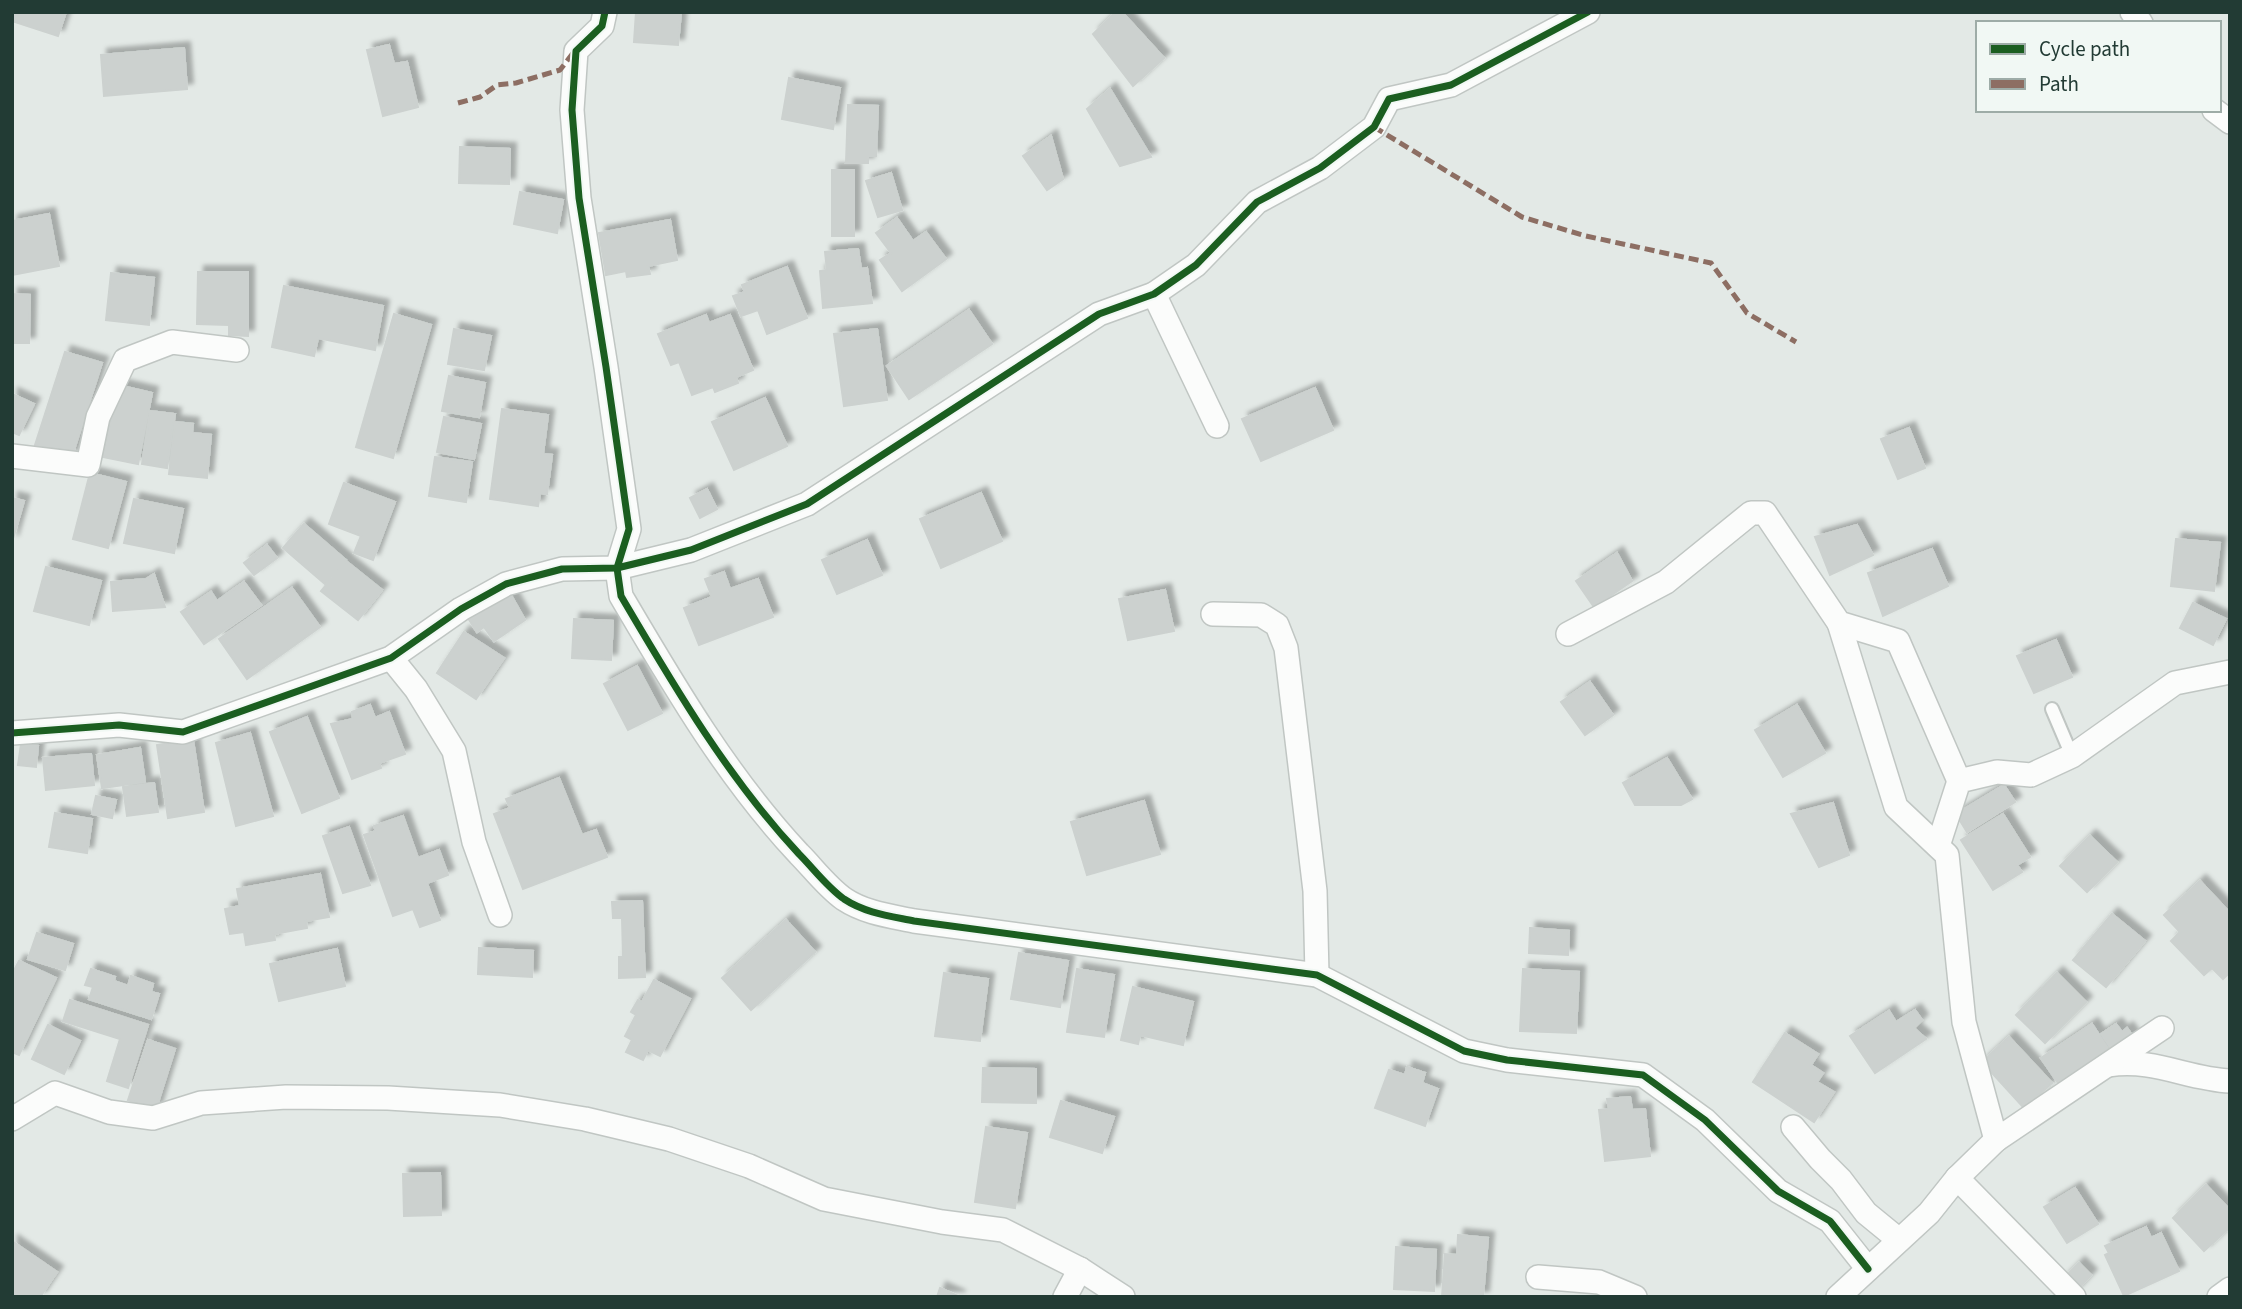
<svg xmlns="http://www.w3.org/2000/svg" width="2242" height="1309" font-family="'Source Sans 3',sans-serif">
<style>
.building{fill:#ccd1cf;stroke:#ccd1cf;stroke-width:2;filter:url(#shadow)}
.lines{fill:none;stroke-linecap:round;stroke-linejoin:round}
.service-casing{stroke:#c0c6c3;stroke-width:16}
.minor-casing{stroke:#c0c6c3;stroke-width:26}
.service{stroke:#fbfcfb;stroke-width:12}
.minor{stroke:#fbfcfb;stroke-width:23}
.quiet{stroke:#8d6e63;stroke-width:5;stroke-dasharray:10 5;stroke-linecap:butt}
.cycleway-casing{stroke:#f1f8f4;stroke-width:11}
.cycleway{stroke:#1b5e20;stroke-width:7}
</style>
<defs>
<filter id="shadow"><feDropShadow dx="6" dy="-6" stdDeviation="2" flood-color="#0004"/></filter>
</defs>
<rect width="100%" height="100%" fill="#e3e9e6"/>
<g class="building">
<path d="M 12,12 L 55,12 L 65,15 L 58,36 L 12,21 Z"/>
<path d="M 636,12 L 681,12 L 678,45 L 634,42 Z"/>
<path d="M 1116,12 L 1122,12 L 1164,58 L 1133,86 L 1093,34 Z"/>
<path d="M 389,45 L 394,64 L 407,62 L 418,107 L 383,116 L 367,50 Z"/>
<path d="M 184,48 L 187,89 L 104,96 L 101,55 Z"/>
<path d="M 789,78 L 840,88 L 833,129 L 782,119 Z"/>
<path d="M 1110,89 L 1151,157 L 1120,166 L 1087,109 Z"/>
<path d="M 848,105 L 878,106 L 876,156 L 868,156 L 868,163 L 846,163 Z"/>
<path d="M 1051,136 L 1063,179 L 1047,190 L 1023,156 Z"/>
<path d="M 460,147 L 510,149 L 509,184 L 459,183 Z"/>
<rect x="832" y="170" width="22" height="66"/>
<path d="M 891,173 L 902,210 L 878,217 L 866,181 Z"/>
<path d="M 520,192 L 563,200 L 557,233 L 514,224 Z"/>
<path d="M 49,214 L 59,266 L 12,275 L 12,221 Z"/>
<path d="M 897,218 L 913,241 L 926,232 L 946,259 L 902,291 L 880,260 L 891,253 L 876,233 Z"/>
<path d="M 670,220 L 677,260 L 648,266 L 650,274 L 627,277 L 626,271 L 606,275 L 599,233 Z"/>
<path d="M 858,249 L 861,269 L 867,268 L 872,303 L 823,308 L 820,271 L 827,270 L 825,252 Z"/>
<path d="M 787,267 L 807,318 L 767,334 L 758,310 L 741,316 L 733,296 L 745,292 L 742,285 Z"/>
<path d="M 198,272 L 248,272 L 248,336 L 229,335 L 229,325 L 197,324 Z"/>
<path d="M 111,273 L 154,278 L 149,325 L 106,320 Z"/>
<path d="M 284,286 L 383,306 L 375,350 L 318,338 L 314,356 L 272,347 Z"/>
<path d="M 12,294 L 30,295 L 29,343 L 12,343 Z"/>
<path d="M 969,310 L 992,344 L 909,399 L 887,366 Z"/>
<path d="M 394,314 L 431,325 L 393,458 L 356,447 Z"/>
<path d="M 706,315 L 709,323 L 730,315 L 753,370 L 736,377 L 738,383 L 715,392 L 713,387 L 692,395 L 679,362 L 671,365 L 658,334 Z"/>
<path d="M 454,329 L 491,336 L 484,370 L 448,364 Z"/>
<path d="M 877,329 L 887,400 L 844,406 L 834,334 Z"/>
<path d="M 65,352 L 102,363 L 72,456 L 35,445 Z"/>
<path d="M 449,376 L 485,383 L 479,417 L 442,411 Z"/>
<path d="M 118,385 L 152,393 L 138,464 L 103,457 Z"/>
<path d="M 1315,388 L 1333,430 L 1261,461 L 1242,419 Z"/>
<path d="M 12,394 L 34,404 L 19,435 L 12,432 Z"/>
<path d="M 765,398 L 787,446 L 734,470 L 712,422 Z"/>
<path d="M 502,409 L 548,415 L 543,454 L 552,455 L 547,494 L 540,493 L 538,506 L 490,499 Z"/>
<path d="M 150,411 L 175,414 L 167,468 L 142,464 Z"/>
<path d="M 444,417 L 481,424 L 474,459 L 437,452 Z"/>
<path d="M 175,422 L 193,424 L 192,433 L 211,435 L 207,478 L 169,474 Z"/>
<path d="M 1909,428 L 1925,468 L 1898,479 L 1881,439 Z"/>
<path d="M 435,457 L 472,462 L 466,502 L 429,496 Z"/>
<path d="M 90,473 L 126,482 L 108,548 L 73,539 Z"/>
<path d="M 344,483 L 395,502 L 373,560 L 354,553 L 361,536 L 329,524 Z"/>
<path d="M 707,489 L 717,509 L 700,518 L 690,498 Z"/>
<path d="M 981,493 L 1002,541 L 941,568 L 920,519 Z"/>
<path d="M 12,498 L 24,501 L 12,542 Z"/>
<path d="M 134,499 L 183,509 L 174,553 L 124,543 Z"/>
<path d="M 304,524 L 346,560 L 325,584 L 283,548 Z"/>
<path d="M 1857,525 L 1873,555 L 1830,575 L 1815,537 Z"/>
<path d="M 2176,539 L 2220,543 L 2214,591 L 2171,586 Z"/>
<path d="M 867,540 L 882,575 L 837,594 L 822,560 Z"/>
<path d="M 267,545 L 277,558 L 254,575 L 244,563 Z"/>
<path d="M 1932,549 L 1948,586 L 1883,616 L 1868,573 Z"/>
<path d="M 1617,553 L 1632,581 L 1594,607 L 1576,581 Z"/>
<path d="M 346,561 L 382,590 L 358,620 L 321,591 Z"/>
<path d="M 46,567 L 101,581 L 89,625 L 34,611 Z"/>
<path d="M 724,572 L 730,589 L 758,579 L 773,617 L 699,645 L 684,608 L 712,597 L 705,579 Z"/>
<path d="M 154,574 L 165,607 L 113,611 L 111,582 L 146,579 Z"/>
<path d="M 244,582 L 261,605 L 204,644 L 181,612 L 211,592 L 217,601 Z"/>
<path d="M 292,588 L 320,627 L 247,679 L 219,639 Z"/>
<path d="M 507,588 L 525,620 L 494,641 L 484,627 L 477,632 L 466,615 Z"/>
<path d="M 1165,590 L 1174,631 L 1128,640 L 1119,599 Z"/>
<path d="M 2193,603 L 2226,619 L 2213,645 L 2180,628 Z"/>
<path d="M 574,619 L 613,621 L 611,660 L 572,658 Z"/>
<path d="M 464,632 L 504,658 L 476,699 L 437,673 Z"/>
<path d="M 2056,640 L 2072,677 L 2034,693 L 2017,656 Z"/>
<path d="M 637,666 L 662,713 L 628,730 L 604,684 Z"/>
<path d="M 1590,682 L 1613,715 L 1585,735 L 1561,702 Z"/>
<path d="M 370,705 L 375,718 L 389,712 L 405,754 L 379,763 L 381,768 L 352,779 L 331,724 L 353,719 L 352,712 Z"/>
<path d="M 1797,705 L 1825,753 L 1783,777 L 1755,730 Z"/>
<path d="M 307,717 L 339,798 L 302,813 L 270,732 Z"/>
<path d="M 250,733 L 273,816 L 236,826 L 216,743 Z"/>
<path d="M 193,740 L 204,812 L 168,818 L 157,745 Z"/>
<path d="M 21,744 L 38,746 L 36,767 L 18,765 Z"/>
<path d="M 140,748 L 145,782 L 102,788 L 97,755 Z"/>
<path d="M 91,754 L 94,785 L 46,790 L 43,758 Z"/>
<path d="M 1667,758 L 1692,799 L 1681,805 L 1635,805 L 1623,783 Z"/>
<path d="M 559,778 L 582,835 L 596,830 L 607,857 L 523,889 L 494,814 L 510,808 L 506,799 Z"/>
<path d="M 154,783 L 158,812 L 127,816 L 123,787 Z"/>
<path d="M 2004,785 L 2015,802 L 1967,832 L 1956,814 Z"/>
<path d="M 96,796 L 116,800 L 112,818 L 92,814 Z"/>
<path d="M 1144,801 L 1160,854 L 1087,875 L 1071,822 Z"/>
<path d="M 1833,803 L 1849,855 L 1819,867 L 1791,814 Z"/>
<path d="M 55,813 L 92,819 L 87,853 L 49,847 Z"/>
<path d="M 2003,814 L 2030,857 L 2017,865 L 2022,872 L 1993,890 L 1961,840 Z"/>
<path d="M 403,816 L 418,858 L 439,850 L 448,875 L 427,883 L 440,920 L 420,927 L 413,909 L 393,916 L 364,835 L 376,831 L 374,826 Z"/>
<path d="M 349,827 L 370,885 L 343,893 L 323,836 Z"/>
<path d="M 2090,836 L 2117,862 L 2087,892 L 2060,866 Z"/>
<path d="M 320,874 L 329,917 L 306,921 L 307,928 L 274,934 L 275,940 L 246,945 L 244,932 L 230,934 L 225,909 L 240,906 L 237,889 Z"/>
<path d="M 2200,881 L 2230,913 L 2230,972 L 2223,979 L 2212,968 L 2204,975 L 2171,941 L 2180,932 L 2164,915 Z"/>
<path d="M 642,901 L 645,977 L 619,978 L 619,957 L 623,957 L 622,918 L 613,918 L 612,902 Z"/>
<path d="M 2112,914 L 2145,941 L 2106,987 L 2073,960 Z"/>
<path d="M 786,920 L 815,952 L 751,1010 L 722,978 Z"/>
<path d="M 1530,928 L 1569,931 L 1568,955 L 1529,953 Z"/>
<path d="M 37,933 L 73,944 L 65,970 L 28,959 Z"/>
<path d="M 479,948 L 533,951 L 532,977 L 478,974 Z"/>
<path d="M 337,949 L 345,986 L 279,1001 L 270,964 Z"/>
<path d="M 1019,953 L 1068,961 L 1060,1007 L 1011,999 Z"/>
<path d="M 19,961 L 56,978 L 19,1055 L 12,1052 L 12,974 Z"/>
<path d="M 91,969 L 115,977 L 114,981 L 128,986 L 131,976 L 153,984 L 151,992 L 159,994 L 151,1019 L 89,999 L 93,987 L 85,985 Z"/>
<path d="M 1077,969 L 1114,975 L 1104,1037 L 1067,1032 Z"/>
<path d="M 1523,969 L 1579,972 L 1576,1033 L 1520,1031 Z"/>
<path d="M 944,973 L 988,979 L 980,1041 L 935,1036 Z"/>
<path d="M 2057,973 L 2086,1002 L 2045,1043 L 2016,1015 Z"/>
<path d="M 654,980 L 690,999 L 660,1056 L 648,1050 L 643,1060 L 626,1052 L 632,1040 L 625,1036 L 636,1015 L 631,1012 L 638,1000 L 642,1002 Z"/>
<path d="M 1133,987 L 1193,1002 L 1183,1045 L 1140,1035 L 1138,1044 L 1121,1040 Z"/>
<path d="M 70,1000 L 148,1025 L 128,1088 L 107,1081 L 120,1039 L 63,1021 Z"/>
<path d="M 1915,1010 L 1922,1020 L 1914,1028 L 1926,1039 L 1875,1073 L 1850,1036 L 1889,1011 L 1896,1022 Z"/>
<path d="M 2092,1024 L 2113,1056 L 2062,1089 L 2041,1058 Z"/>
<path d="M 2116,1024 L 2122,1032 L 2127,1028 L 2135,1039 L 2114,1053 L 2101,1034 Z"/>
<path d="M 48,1025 L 80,1041 L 64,1074 L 32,1059 Z"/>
<path d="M 1785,1033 L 1818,1054 L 1811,1065 L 1823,1073 L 1817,1082 L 1834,1092 L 1814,1122 L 1753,1082 Z"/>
<path d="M 2009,1037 L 2052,1083 L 2024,1108 L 1982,1062 Z"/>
<path d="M 148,1040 L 175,1049 L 156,1109 L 128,1100 Z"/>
<path d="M 1407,1067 L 1425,1073 L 1422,1083 L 1438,1089 L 1425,1126 L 1375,1108 L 1389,1070 L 1405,1075 Z"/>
<path d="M 983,1068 L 1036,1069 L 1036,1103 L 982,1102 Z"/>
<path d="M 1630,1097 L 1632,1110 L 1645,1109 L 1650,1156 L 1605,1161 L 1599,1110 L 1609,1109 L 1607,1099 Z"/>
<path d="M 1061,1101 L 1114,1117 L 1102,1153 L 1050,1137 Z"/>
<path d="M 986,1127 L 1027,1133 L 1015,1208 L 975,1202 Z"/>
<path d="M 440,1173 L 441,1215 L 404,1216 L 403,1174 Z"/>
<path d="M 2206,1185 L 2230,1210 L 2230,1227 L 2204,1251 L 2173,1218 Z"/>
<path d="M 2075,1188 L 2098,1224 L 2067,1243 L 2044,1207 Z"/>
<path d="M 2146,1227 L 2151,1238 L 2161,1233 L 2179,1271 L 2124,1296 L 2105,1255 L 2109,1253 L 2105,1246 Z"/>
<path d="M 1458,1235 L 1488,1238 L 1483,1297 L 1442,1297 L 1445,1254 L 1457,1255 Z"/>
<path d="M 12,1241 L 57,1272 L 40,1297 L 12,1295 Z"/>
<path d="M 1396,1247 L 1436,1250 L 1434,1291 L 1394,1289 Z"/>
<path d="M 2079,1263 L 2091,1275 L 2075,1292 L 2063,1279 Z"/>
<path d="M 940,1288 L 960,1297 L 937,1297 Z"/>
</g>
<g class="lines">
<defs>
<path id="service" d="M 2052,709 L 2072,756"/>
<g id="minor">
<path d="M 605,12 L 602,26 L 576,51 L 572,110 L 579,198 L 606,367 L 629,529 L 617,568 L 621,596 C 674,686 727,777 799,854 C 813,868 827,887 844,899 C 865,913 890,916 914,921 L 1317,975 L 1464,1051 L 1507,1060 L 1643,1075 L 1705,1120 L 1778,1191 L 1830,1221 L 1868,1269"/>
<path d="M 2132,12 L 2141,23"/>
<path d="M 2214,110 L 2230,122"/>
<path d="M 1154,294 L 1217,426"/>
<path d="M 12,456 L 88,465 L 98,417 L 125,360 L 172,342 L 237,350"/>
<path d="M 1213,614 L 1261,615 L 1277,625 L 1286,648 L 1315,891 L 1317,975"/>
<path d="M 1839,623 L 1896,807 L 1947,855 L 1964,1022 L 1996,1140"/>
<path d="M 1568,634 L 1666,582 L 1751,513 L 1765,513 L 1839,623 L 1898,641 L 1959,781"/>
<path d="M 391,658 L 416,689 L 454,751 L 474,842 L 500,915"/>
<path d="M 12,733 L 119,725 L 183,732 L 391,658 L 461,609 L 506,584 L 562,569 L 617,568 L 691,550 L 807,504 L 1099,314 L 1154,294 L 1196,265 L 1257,202 L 1320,168 L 1374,127 L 1389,99 L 1451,85 L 1588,12"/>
<path d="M 1938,846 L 1959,781 L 1997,772 L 2031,775 L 2072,756 L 2175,683 L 2230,672"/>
<path d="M 2109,1065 C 2153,1058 2188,1079 2230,1081"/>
<path d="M 12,1119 L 55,1093 L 109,1112 L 153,1118 L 201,1103 L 286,1097 L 388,1098 L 500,1105 L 585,1119 L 669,1139 L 749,1166 L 824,1199 L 942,1222 L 1003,1230 L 1080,1269 L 1123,1297"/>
<path d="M 1793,1127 L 1820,1159 L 1841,1180 L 1866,1213 L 1899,1240"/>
<path d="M 1538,1277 L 1599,1282 L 1635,1297"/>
<path d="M 1065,1297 L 1080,1269"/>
<path d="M 1838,1297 L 1929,1213 L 1957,1178"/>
<path d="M 2074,1297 L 1957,1178 L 1996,1140 L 2162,1028"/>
<path d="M 2219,1297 L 2230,1289"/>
</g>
</defs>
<use href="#service" class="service-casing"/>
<use href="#minor" class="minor-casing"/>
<use href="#service" class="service"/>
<use href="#minor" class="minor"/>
<g class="quiet">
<path d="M 458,103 L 480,97 L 497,85 L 516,83 L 560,70 L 573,53"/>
<path d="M 1374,127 L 1522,217 L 1586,236 L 1711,263 L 1747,313 L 1796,342"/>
</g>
<defs>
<g id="cycleway">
<path d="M 605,12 L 602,26 L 576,51 L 572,110 L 579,198 L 606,367 L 629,529 L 617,568 L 621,596 C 674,686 727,777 799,854 C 813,868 827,887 844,899 C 865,913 890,916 914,921 L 1317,975 L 1464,1051 L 1507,1060 L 1643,1075 L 1705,1120 L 1778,1191 L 1830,1221 L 1868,1269"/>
<path d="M 12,733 L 119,725 L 183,732 L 391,658 L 461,609 L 506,584 L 562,569 L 617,568 L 691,550 L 807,504 L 1099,314 L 1154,294 L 1196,265 L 1257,202 L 1320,168 L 1374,127 L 1389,99 L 1451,85 L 1588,12"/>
</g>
</defs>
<use href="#cycleway" class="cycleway-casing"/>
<use href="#cycleway" class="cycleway"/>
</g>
<rect width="2242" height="1309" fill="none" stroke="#223b34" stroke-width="28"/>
<rect x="1976" y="21" width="245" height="91" fill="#f1f8f4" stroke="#9eaca7" stroke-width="2"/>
<rect x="1990" y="44" width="35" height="10" fill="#1b5e20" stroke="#9eaca7" stroke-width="2"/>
<text x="2039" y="56" font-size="21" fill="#223b34">Cycle path</text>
<rect x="1990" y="79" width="35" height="10" fill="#8d6e63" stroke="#9eaca7" stroke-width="2"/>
<text x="2039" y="91" font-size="21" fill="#223b34">Path</text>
</svg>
